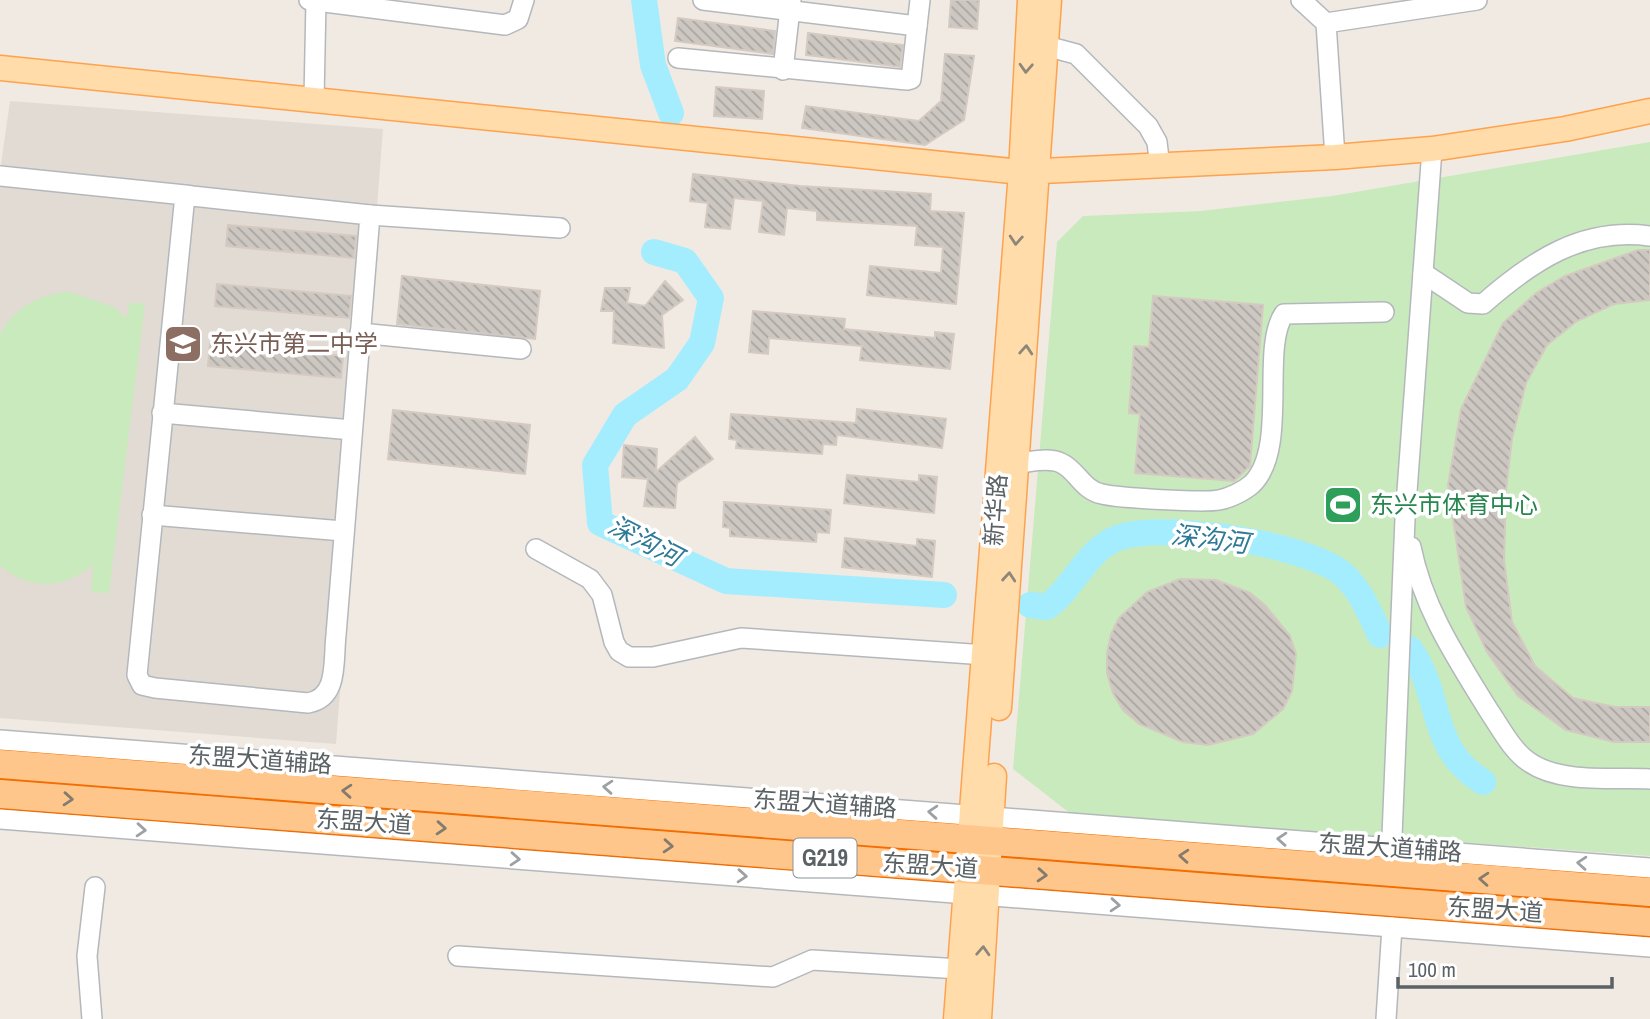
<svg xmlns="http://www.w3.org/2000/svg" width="1650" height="1019" font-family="'Archivo Narrow','Noto Sans SC',sans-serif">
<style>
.education{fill:#e2dbd4}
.pitch{fill:#c8eabd}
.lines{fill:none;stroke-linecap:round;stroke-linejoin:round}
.river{stroke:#a4edff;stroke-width:26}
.building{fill:url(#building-back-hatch);stroke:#d5cac1;stroke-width:2}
.minor-casing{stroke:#b4b8bc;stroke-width:22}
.major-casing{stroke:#ffa24d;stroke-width:27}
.highway-casing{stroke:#f36d00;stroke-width:31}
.minor{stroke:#fff;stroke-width:19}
.major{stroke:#ffdca9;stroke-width:24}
.highway{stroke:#ffc68b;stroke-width:28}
.oneway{stroke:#8c877a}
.oneway2{stroke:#9da1a3}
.oneway3{stroke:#847b6f}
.labels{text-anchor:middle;stroke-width:7;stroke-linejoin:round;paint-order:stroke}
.shield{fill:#fff;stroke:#8c9194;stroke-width:2}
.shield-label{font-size:23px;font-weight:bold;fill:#5b6266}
.education-label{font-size:24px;fill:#785e54;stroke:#fff;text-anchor:start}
.leisure-label{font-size:24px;fill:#27864d;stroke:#fff;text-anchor:start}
.street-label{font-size:24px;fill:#5b6266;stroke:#fff}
.water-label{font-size:26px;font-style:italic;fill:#2d7996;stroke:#fff}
</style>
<defs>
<pattern id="building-back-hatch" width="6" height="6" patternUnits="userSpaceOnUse" patternTransform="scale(1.75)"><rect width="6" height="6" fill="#cdc7c2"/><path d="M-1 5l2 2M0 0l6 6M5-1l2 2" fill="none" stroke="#a9a5a1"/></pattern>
</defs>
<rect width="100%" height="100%" fill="#f0eae3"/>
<path class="education" d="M 10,101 L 383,129 L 336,744 L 0,718 L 0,171 Z"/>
<g class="pitch">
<path d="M 1650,142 L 1650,856 L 1071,814 L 1013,769 L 1057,242 L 1083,216 L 1201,211 L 1332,196 Z"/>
<path d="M 70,292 L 114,307 L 126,318 L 130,303 L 145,303 L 109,593 L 91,592 L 93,564 C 66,589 30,591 0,566 L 0,335 C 13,308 41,293 70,292 Z"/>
</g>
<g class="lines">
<g class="river">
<path d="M 644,0 L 653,65 L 671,113"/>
<path d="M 654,252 L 685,261 L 711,298 L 702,343 L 677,379 L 625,415 L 595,465 L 600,523 L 726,581 L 944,595"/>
<path d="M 1030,605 L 1047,607 C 1071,590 1083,558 1109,542 C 1148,517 1312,544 1345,576 C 1361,591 1371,616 1380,635"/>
<path d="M 1410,649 C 1443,695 1427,747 1483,782"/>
</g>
</g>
<g class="building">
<path d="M 951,0 L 979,0 L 977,29 L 949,27 Z"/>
<path d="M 678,18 L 775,31 L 773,54 L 675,41 Z"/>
<path d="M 808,33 L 903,45 L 900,67 L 806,55 Z"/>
<path d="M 945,54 L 974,56 L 964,120 L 925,145 L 802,128 L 806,106 L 919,121 L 941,101 Z"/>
<path d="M 716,87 L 764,91 L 762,119 L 714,116 Z"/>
<path d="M 693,174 L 800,186 L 931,194 L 930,211 L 964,213 L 956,304 L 867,295 L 870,266 L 941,273 L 943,247 L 915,245 L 917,226 L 817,220 L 817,211 L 787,208 L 784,235 L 759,232 L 763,201 L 734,198 L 730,229 L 705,227 L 708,203 L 690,201 Z"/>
<path d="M 228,225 L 356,236 L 354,258 L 226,246 Z"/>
<path d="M 1638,250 L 1650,250 L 1650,300 L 1614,304 L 1577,321 L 1547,345 L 1526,383 L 1512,439 L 1506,490 L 1504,560 L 1512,622 L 1535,666 L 1573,698 L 1615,707 L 1650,707 L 1650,742 L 1614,742 L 1566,730 L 1518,696 L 1487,652 L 1466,607 L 1448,485 L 1461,409 L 1503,323 L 1536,293 L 1565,276 Z"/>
<path d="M 402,276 L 540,291 L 535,339 L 397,324 Z"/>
<path d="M 665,281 L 683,300 L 662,315 L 664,348 L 613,343 L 614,311 L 601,311 L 605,288 L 630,288 L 627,303 L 645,306 Z"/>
<path d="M 217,284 L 351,296 L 349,318 L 215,306 Z"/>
<path d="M 1153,296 L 1263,305 L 1250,466 L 1234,481 L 1135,473 L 1140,414 L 1129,413 L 1134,346 L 1149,347 Z"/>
<path d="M 753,311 L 845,319 L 844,329 L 935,338 L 935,332 L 954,334 L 950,369 L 860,360 L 862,346 L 769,338 L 768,354 L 749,352 Z"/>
<path d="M 210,344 L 343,356 L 341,378 L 208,366 Z"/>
<path d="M 857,409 L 946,419 L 942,448 L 837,435 L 836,445 L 823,444 L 822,454 L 736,448 L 737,440 L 729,439 L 731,414 L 856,423 Z"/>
<path d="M 393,410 L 530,425 L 525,474 L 388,459 Z"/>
<path d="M 695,437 L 713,459 L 677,483 L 675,508 L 644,506 L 648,479 L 622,477 L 624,445 L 657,449 L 656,472 Z"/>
<path d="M 847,475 L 919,482 L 919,475 L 937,477 L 934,513 L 844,503 Z"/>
<path d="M 724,502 L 831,510 L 829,533 L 817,532 L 816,542 L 730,536 L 730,528 L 723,527 Z"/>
<path d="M 845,538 L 917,546 L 917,539 L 935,541 L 932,577 L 842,567 Z"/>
<path d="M 1180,579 L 1216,580 L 1250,593 L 1265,605 L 1290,636 L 1296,654 L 1292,691 L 1283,709 L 1253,734 L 1208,745 L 1183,742 L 1139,724 L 1123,710 L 1113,693 L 1107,673 L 1107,653 L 1111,634 L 1119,618 L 1147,592 Z"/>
</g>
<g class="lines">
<defs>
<g id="minor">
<path d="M 309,0 L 505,25 L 518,19 L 524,0"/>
<path d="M 703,0 L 917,26"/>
<path d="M 1301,0 L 1326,23 L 1335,157"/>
<path d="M 1326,23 L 1477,0"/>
<path d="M 1046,46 L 1076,54 L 1148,126 L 1157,142 L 1160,167"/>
<path d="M 678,58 L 907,80 L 911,79 L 920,0"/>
<path d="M 783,70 L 791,0"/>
<path d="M 314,99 L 316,0"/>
<path d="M 0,176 L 185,195 L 192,196 L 370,215 L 336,635 C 333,661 339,698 308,703 L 155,688 L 142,685 L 137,675 L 185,195"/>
<path d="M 370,215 L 560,228"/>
<path d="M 1423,273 L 1468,303 L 1483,304 C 1532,261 1582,227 1650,236"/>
<path d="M 360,333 L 521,349"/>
<path d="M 162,413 L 352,430"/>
<path d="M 1018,463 C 1031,462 1049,457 1061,463 C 1077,470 1082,490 1102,494 C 1118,498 1204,503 1219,500 C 1230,498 1244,491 1252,484 C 1289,448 1260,349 1284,314 L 1384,312"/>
<path d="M 152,515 L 343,531"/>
<path d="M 1411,547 C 1423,608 1457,659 1489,711 C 1500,727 1513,752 1529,762 C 1561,784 1613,777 1650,779"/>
<path d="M 536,549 L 590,579 L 602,595 L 614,642 L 619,651 L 629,657 L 653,657 L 741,638 L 986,655"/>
<path d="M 0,740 L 1650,868"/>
<path d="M 0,819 L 1650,947"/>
<path d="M 1391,861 L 1405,519 L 1432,149"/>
<path d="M 458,956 L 773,977 L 812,960 L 960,969"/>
<path d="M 92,1019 L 87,956 L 95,887"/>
<path d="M 1386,1019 L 1392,927"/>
</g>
<g id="major">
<path d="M 0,68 L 1021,172 L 1335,157 L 1432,149 L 1565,129 L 1650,111"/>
<path d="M 999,708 L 1049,0"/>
<path d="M 956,1019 L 1021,172 L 1030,0"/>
<path d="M 979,1019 L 994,776"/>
</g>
<g id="highway">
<path d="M 0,764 L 1650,892"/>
<path d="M 0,794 L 1650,922"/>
</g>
</defs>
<use href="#minor" class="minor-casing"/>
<use href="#major" class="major-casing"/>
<use href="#highway" class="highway-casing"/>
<use href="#minor" class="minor"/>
<use href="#major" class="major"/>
<use href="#highway" class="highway"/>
</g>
<defs><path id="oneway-chevron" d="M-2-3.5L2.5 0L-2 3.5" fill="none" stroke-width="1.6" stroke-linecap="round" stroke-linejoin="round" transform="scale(1.75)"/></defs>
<g class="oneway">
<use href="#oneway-chevron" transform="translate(1026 68) rotate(93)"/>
<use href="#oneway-chevron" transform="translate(1016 240) rotate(94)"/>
<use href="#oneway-chevron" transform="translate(1026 350) rotate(-86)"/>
<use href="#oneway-chevron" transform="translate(1009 577) rotate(-85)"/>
<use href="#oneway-chevron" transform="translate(983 951) rotate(-87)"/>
</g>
<g class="oneway2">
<use href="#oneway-chevron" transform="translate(608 787) rotate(-176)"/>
<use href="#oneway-chevron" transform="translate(933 812) rotate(-176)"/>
<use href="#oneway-chevron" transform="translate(141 830) rotate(4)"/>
<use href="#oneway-chevron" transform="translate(1282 839) rotate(-176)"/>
<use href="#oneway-chevron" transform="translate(515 859) rotate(4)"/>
<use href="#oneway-chevron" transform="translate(1582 863) rotate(-176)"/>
<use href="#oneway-chevron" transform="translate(742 876) rotate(4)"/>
<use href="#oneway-chevron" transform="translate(1115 905) rotate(4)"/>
</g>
<g class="oneway3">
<use href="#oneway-chevron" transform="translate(347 791) rotate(-176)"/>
<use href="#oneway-chevron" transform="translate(68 799) rotate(4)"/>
<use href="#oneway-chevron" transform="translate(441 828) rotate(4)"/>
<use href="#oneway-chevron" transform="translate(668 846) rotate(4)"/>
<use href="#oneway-chevron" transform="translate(1184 856) rotate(-176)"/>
<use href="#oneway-chevron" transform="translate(1042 875) rotate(4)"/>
<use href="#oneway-chevron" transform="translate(1484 879) rotate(-176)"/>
</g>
<defs>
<symbol id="school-square" viewBox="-11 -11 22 22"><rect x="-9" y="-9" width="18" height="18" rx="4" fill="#8d6e63" stroke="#fff"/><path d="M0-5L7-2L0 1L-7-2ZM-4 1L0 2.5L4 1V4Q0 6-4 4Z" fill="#fff"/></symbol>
<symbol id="stadium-square" viewBox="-11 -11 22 22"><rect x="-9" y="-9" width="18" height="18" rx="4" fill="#2e9e5b" stroke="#fff"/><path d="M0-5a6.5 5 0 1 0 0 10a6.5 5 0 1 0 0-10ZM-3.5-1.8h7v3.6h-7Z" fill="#fff"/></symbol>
</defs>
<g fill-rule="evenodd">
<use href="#school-square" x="161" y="322" width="44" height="44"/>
<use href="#stadium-square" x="1321" y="483" width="44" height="44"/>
</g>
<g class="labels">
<rect class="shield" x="793.5" y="838.5" width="63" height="39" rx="5"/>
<g class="shield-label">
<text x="825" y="866">G219</text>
</g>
<g class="education-label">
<text x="210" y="352">东兴市第二中学</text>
</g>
<g class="leisure-label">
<text x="1370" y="513">东兴市体育中心</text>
</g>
<g class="street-label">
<text transform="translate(996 510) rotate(-86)" y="8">新华路</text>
<text transform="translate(260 760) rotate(4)" y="8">东盟大道辅路</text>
<text transform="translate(825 804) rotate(4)" y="8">东盟大道辅路</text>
<text transform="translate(364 822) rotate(4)" y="8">东盟大道</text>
<text transform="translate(1390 848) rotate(4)" y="8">东盟大道辅路</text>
<text transform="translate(930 866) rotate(4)" y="8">东盟大道</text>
<text transform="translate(1495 910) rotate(4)" y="8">东盟大道</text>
</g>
<g class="water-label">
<text transform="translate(1210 539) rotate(7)" y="9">深沟河</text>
<text transform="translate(645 541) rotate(27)" y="9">深沟河</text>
</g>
</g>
<path d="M1398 977v10h214v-10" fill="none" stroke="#5b6266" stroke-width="3.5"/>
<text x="1408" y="977" font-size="21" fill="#5b6266" stroke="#ffffff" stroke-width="5" paint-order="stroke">100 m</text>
</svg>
